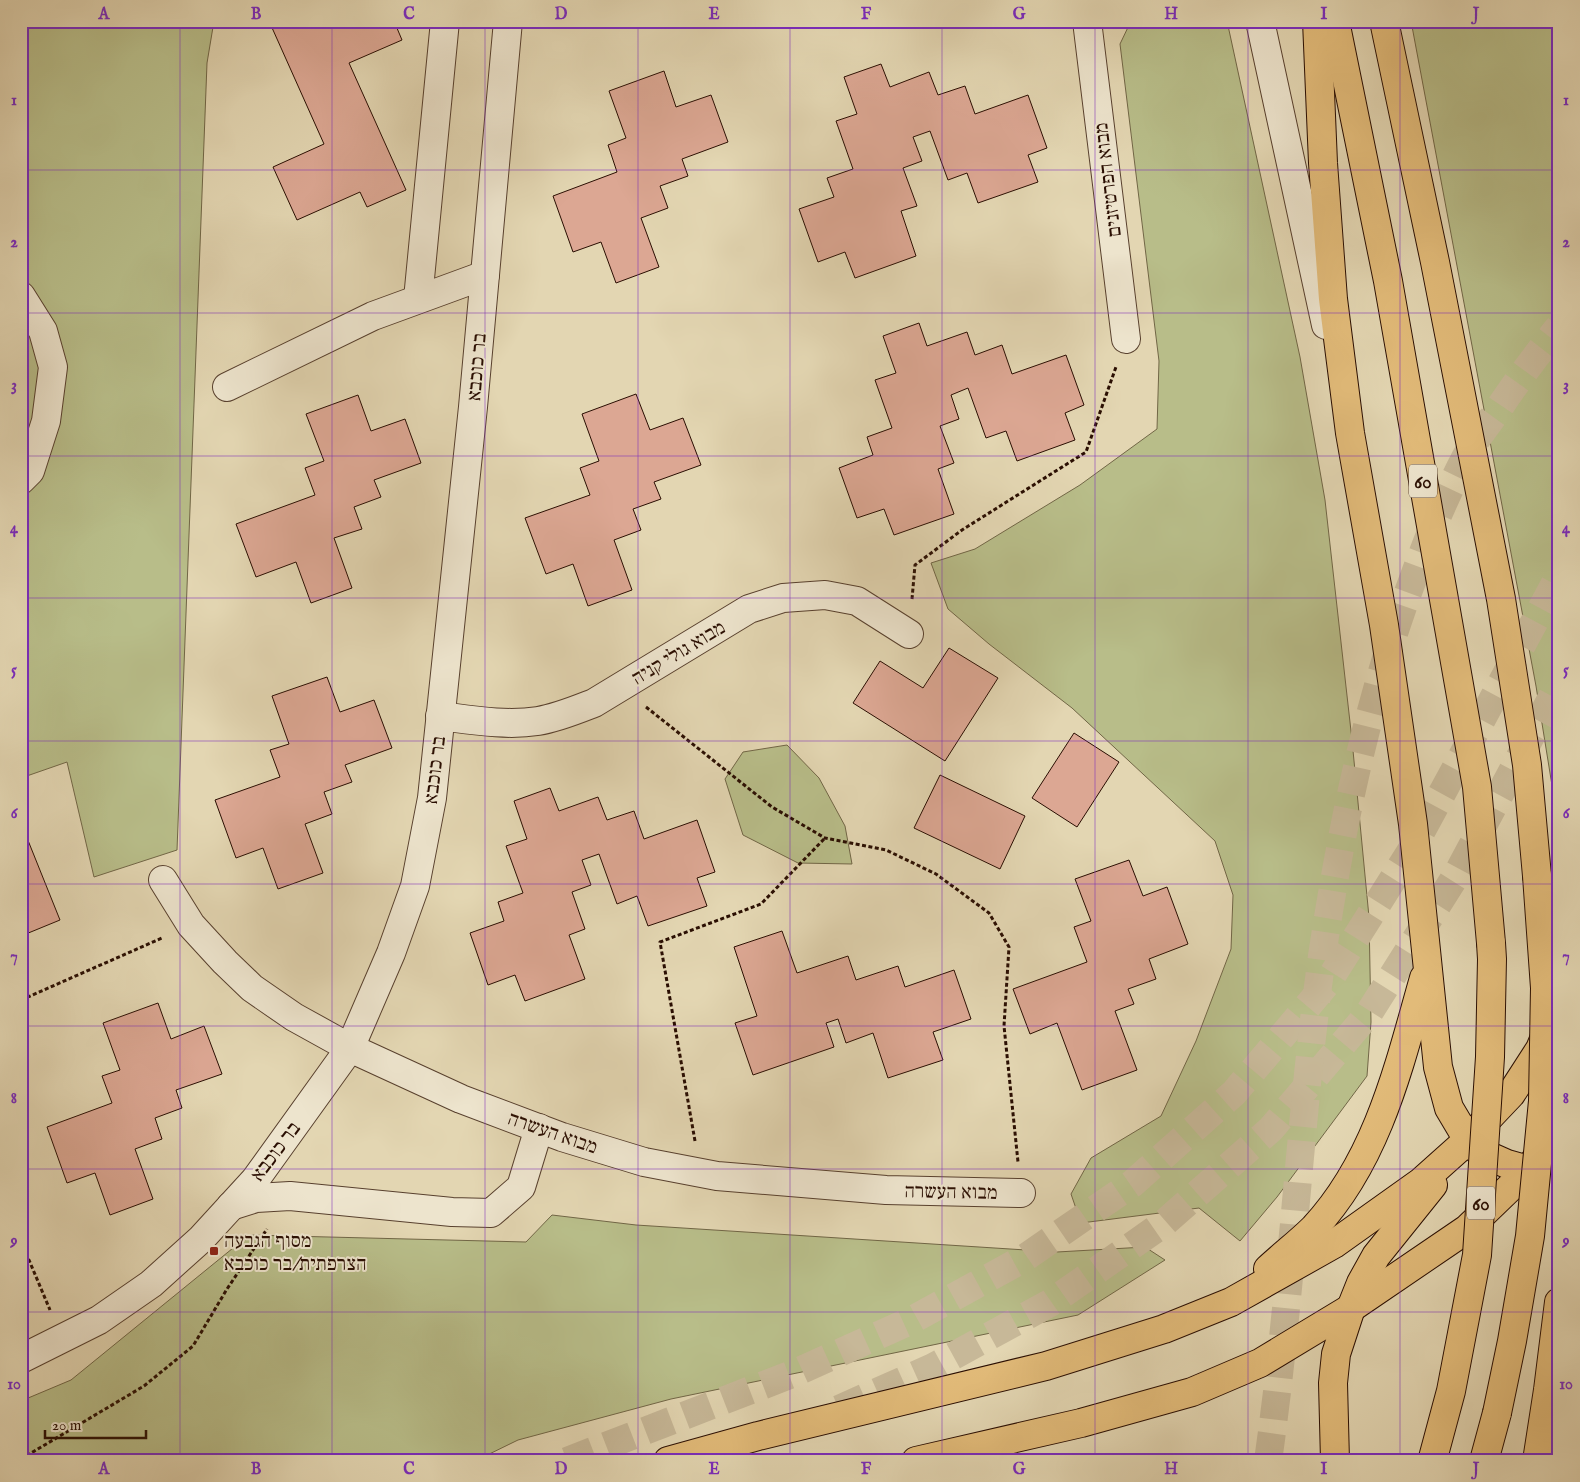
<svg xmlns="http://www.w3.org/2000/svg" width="1580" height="1482" font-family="'IM FELL English','Frank Ruhl Libre',serif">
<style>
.green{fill:#b8bd89;stroke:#716646}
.building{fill:#dca793;stroke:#2a0e02}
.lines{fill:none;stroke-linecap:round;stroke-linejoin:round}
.highway-tunnel{stroke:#c7b898;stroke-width:28;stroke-dasharray:28 14;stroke-linecap:butt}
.minor-casing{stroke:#58402e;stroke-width:30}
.highway-casing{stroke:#2a0e02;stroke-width:30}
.path{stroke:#2a0e02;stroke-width:3;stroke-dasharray:4 2.5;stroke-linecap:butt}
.minor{stroke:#ede4cd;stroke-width:28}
.highway{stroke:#e2bb79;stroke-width:28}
.highway-bridge-casing{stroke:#2a0e02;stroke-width:30;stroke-linecap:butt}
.highway-bridge{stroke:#e2bb79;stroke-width:28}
.grid{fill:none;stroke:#7b2cbf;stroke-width:1;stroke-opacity:0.55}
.poi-dot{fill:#8f2418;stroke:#ede4cd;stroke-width:2}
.labels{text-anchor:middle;stroke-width:4;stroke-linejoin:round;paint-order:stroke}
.shield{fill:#ede4cd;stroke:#644e3f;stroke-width:1}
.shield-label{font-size:19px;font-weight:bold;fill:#2a0e02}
.street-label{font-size:20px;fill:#2a0e02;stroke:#ede4cd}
.poi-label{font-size:20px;fill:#2a0e02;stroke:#ede4cd;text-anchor:start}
.neatline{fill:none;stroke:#7b2cbf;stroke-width:2}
.grid-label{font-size:16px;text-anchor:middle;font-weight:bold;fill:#7b2cbf}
</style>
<rect width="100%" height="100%" fill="#e3d6b2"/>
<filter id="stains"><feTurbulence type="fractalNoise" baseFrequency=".004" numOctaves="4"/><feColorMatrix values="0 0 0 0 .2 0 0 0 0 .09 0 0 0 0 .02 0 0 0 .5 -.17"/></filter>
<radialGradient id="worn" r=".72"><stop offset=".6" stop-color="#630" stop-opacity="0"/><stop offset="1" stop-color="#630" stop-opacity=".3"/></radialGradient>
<g class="green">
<path d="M 21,21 L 214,21 L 207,63 L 177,850 L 94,877 L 67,762 L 21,778 Z"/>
<path d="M 1131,21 L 1227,21 L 1300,357 L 1325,500 L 1352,740 L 1369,917 L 1371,1022 L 1367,1076 L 1277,1197 L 1240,1241 L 1199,1208 L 1081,1223 L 1071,1194 L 1091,1158 L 1161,1116 L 1196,1041 L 1231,949 L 1233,895 L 1215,841 L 1072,708 L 989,644 L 948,609 L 931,563 L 975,549 L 1080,485 L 1157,429 L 1159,361 L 1120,44 Z"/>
<path d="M 1411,21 L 1559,21 L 1559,829 L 1536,686 Z"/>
<path d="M 787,745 L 819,778 L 845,826 L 852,864 L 798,863 L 743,835 L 725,779 L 743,752 Z"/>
<path d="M 552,1215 L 636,1225 L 1057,1252 L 1145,1247 L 1165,1260 L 1078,1315 L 671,1399 L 518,1440 L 475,1461 L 21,1461 L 21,1401 L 71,1380 L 249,1235 L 526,1242 Z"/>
</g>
<g class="building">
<path d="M 269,21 L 394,21 L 402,40 L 349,63 L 406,190 L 367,207 L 360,192 L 297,220 L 273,167 L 324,144 Z"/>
<path d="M 881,64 L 890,87 L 929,72 L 938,95 L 965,86 L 975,114 L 1028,95 L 1047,148 L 1028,155 L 1038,182 L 978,203 L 967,173 L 948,180 L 930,131 L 913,137 L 922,161 L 903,168 L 917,206 L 901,211 L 916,256 L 855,278 L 845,252 L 818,262 L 799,209 L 834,197 L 827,178 L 853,169 L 836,121 L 857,114 L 844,77 Z"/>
<path d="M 664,71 L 676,107 L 711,95 L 728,142 L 682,159 L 688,176 L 660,186 L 668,208 L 641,218 L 659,267 L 616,283 L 601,242 L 573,252 L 553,196 L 617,172 L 608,145 L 626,138 L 609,91 Z"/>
<path d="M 919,323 L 927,346 L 967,332 L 975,355 L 1002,345 L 1012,374 L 1066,355 L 1084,405 L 1065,413 L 1075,440 L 1017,461 L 1006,431 L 986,438 L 968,388 L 951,395 L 959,419 L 940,426 L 954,463 L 938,469 L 954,514 L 894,535 L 884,509 L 857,518 L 839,468 L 873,455 L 867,437 L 892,428 L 875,380 L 896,373 L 883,336 Z"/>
<path d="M 636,394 L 650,430 L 683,418 L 701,465 L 654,482 L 661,499 L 633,509 L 641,530 L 614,540 L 632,590 L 588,606 L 573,564 L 546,574 L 525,518 L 590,495 L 580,468 L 599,461 L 582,414 Z"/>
<path d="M 358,395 L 371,431 L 405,419 L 421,463 L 374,480 L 381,497 L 354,507 L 362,529 L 334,538 L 352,588 L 311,603 L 296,562 L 256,577 L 236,524 L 315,495 L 305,468 L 324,461 L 306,414 Z"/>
<path d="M 949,648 L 998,678 L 945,761 L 853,703 L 880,661 L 923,688 Z"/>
<path d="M 327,677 L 340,712 L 374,700 L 392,748 L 345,765 L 352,782 L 324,792 L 332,814 L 305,824 L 323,873 L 278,889 L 263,848 L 236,858 L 215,800 L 280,777 L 270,750 L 289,744 L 272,696 Z"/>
<path d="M 1074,733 L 1119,762 L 1077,827 L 1032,798 Z"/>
<path d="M 940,775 L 1025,816 L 1000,869 L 914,828 Z"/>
<path d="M 550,788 L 559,811 L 598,797 L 607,820 L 634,811 L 644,839 L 697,820 L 715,872 L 697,878 L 707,906 L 648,926 L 637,896 L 617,904 L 599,854 L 582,860 L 591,885 L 572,892 L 585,929 L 569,935 L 585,979 L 525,1001 L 515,975 L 488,985 L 470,933 L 504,921 L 498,902 L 523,893 L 506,846 L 527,839 L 514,801 Z"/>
<path d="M 21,823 L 60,920 L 21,936 Z"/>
<path d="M 1129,860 L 1143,896 L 1167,887 L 1188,944 L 1149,959 L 1156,979 L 1128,989 L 1134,1004 L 1115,1011 L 1137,1070 L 1082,1090 L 1057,1023 L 1030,1034 L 1013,989 L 1087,962 L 1074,927 L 1091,921 L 1075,879 Z"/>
<path d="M 782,931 L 797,973 L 848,956 L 856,980 L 898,966 L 905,987 L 954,970 L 971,1019 L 933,1032 L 943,1060 L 888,1078 L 873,1033 L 846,1043 L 838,1019 L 826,1023 L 834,1047 L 753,1075 L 735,1023 L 757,1016 L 734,947 Z"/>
<path d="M 158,1003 L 171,1039 L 204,1026 L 222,1074 L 176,1090 L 182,1108 L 155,1118 L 162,1139 L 135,1149 L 153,1199 L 110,1215 L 95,1173 L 67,1183 L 47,1127 L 112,1103 L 102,1076 L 120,1070 L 103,1023 Z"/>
</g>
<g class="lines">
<g class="highway-tunnel">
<path d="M 839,1409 L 933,1367 L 1050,1303 L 1163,1224 L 1271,1129 L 1369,1013 L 1457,874 L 1559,684"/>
<path d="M 567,1461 L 795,1373 L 910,1321 L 1023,1259 L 1132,1184 L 1234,1093 L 1328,982 L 1412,849 L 1559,576"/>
<path d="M 1268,1461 C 1292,1293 1299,1123 1322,956 C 1340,836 1364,716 1405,601 C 1422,553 1441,504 1465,458 C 1473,443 1485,428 1495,414 C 1515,384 1536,355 1559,327"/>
</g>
<defs>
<g id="minor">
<path d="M 1087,21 L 1126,339"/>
<path d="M 1260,21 L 1326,325"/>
<path d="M 21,296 L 43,331 L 53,367 L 46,421 L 30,471 L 21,480"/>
<path d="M 418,299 L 445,21"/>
<path d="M 227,387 L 373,316 L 485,275"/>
<path d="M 440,716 C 472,720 506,726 538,721 C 557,718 576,710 594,703 L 749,609 L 783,598 L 825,595 L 857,601 L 909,634"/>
<path d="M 163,880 L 191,925 L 225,962 L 252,988 L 294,1017 L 350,1048 L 461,1099 L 562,1137 L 644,1162 L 717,1176 L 886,1190 L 1021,1193"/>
<path d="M 231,1206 L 256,1198 L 290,1196 L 452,1212 L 491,1213 L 521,1187 L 539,1128"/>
<path d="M 21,1359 L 99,1320 L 151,1284 L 201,1239 L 255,1180 L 350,1048 L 391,953 L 415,886 L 432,798 L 473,407 L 508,21"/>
</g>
<g id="highway">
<path d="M 1317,21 L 1323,163 L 1333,299 L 1350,433 L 1384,625 L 1413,824 L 1438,1067 L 1449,1108 L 1468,1140 L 1480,1152 L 1507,1164 L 1528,1170"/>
<path d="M 1335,21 L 1388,281 L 1477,787 L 1491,943"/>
<path d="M 1384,21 L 1435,262 L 1501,599 L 1527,765 L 1537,876"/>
<path d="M 1475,1132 L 1511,1094 L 1540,1049 L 1559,1003"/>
<path d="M 1268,1269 C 1283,1255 1300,1242 1314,1228 C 1378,1159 1399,1066 1424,978"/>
<path d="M 668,1461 L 758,1436 L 1046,1366 L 1164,1329 L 1231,1302 L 1334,1244 L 1421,1182 L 1468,1140"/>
<path d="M 916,1461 L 1081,1423 L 1192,1392 L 1260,1363 L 1351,1308 L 1467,1229 L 1528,1170 L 1559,1128"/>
<path d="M 1335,1461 L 1333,1383 L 1336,1354 L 1351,1308 L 1361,1283 L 1376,1256 L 1433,1185"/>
<path d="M 1484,1461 L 1497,1413"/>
<path d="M 1537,1461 L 1548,1390 L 1559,1302"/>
</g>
</defs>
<use href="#minor" class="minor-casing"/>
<use href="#highway" class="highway-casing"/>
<g class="path">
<path d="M 912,599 L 915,565 L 962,530 L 1086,452 L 1116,367"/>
<path d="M 646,707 L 772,807 L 825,838 L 886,850 L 936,874 L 989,913 L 1009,947 L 1004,1026 L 1018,1162"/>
<path d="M 21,1000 L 162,938"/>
<path d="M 695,1141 L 660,942 L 761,904 L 825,838"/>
<path d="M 21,1241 L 50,1310"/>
<path d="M 21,1459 L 144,1386 L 193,1346 L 227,1289 L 267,1229"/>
</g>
<use href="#minor" class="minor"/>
<use href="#highway" class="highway"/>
<defs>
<g id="highway-bridge">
<path d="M 1497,1413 L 1512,1341 L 1530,1236 L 1543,1101 L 1545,988 L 1537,876"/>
<path d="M 1433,1458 L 1451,1391 L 1477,1255 L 1490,1057 L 1492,959 L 1491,943"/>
</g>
</defs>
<use href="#highway-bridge" class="highway-bridge-casing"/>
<use href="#highway-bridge" class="highway-bridge"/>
</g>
<path class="grid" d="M 180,21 L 180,1461M 332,21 L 332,1461M 485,21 L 485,1461M 638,21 L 638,1461M 790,21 L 790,1461M 942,21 L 942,1461M 1095,21 L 1095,1461M 1248,21 L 1248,1461M 1400,21 L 1400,1461M 21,170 L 1559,170M 21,313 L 1559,313M 21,456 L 1559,456M 21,598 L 1559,598M 21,741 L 1559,741M 21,884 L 1559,884M 21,1026 L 1559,1026M 21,1169 L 1559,1169M 21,1312 L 1559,1312"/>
<rect class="poi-dot" x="209" y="1246" width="10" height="10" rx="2.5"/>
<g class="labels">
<g class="shield">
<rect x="1409" y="464.5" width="28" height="33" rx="4"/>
<rect x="1467" y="1186.5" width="28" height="33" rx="4"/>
</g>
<g class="shield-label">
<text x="1423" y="488">60</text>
<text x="1481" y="1210">60</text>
</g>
<g class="street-label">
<text transform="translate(1107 180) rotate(-97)" y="7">מבוא הפרטיזנים</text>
<text transform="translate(476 367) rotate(-85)" y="7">בר כוכבא</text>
<text transform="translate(678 652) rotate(-31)" y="7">מבוא גולי קניה</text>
<text transform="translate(434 770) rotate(-83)" y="7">בר כוכבא</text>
<text transform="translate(553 1132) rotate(19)" y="7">מבוא העשרה</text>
<text transform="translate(275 1151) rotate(-53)" y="7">בר כוכבא</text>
<text transform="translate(951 1191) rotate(1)" y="7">מבוא העשרה</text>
</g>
<g class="poi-label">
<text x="224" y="1247">מסוף הגבעה<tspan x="224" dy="23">הצרפתית/בר כוכבא</tspan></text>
</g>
</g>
<rect width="1580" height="1482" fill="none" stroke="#e3d6b2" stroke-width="55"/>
<path d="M45 1430v8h101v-8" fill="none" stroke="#2a0e02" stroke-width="2.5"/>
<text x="52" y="1430" font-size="15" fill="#2a0e02" stroke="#ede4cd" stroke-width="4" paint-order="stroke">20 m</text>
<rect x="28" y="28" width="1524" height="1426" class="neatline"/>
<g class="grid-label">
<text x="104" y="19">A</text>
<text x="256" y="19">B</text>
<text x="409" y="19">C</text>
<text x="561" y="19">D</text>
<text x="714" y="19">E</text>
<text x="866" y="19">F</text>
<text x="1019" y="19">G</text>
<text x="1171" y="19">H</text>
<text x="1324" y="19">I</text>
<text x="1476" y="19">J</text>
<text x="14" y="105">1</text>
<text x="1566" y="105">1</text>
<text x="14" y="247">2</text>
<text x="1566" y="247">2</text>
<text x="14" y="390">3</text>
<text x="1566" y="390">3</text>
<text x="14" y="533">4</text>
<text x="1566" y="533">4</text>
<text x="14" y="675">5</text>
<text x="1566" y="675">5</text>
<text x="14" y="818">6</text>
<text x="1566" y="818">6</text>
<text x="14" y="961">7</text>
<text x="1566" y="961">7</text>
<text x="14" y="1103">8</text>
<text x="1566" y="1103">8</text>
<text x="14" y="1246">9</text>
<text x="1566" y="1246">9</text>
<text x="14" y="1389">10</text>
<text x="1566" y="1389">10</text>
<text x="104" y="1474">A</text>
<text x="256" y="1474">B</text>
<text x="409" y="1474">C</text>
<text x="561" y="1474">D</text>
<text x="714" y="1474">E</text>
<text x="866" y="1474">F</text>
<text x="1019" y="1474">G</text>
<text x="1171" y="1474">H</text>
<text x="1324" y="1474">I</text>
<text x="1476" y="1474">J</text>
</g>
<rect width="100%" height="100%" filter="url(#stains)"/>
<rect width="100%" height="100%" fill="url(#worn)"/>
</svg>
